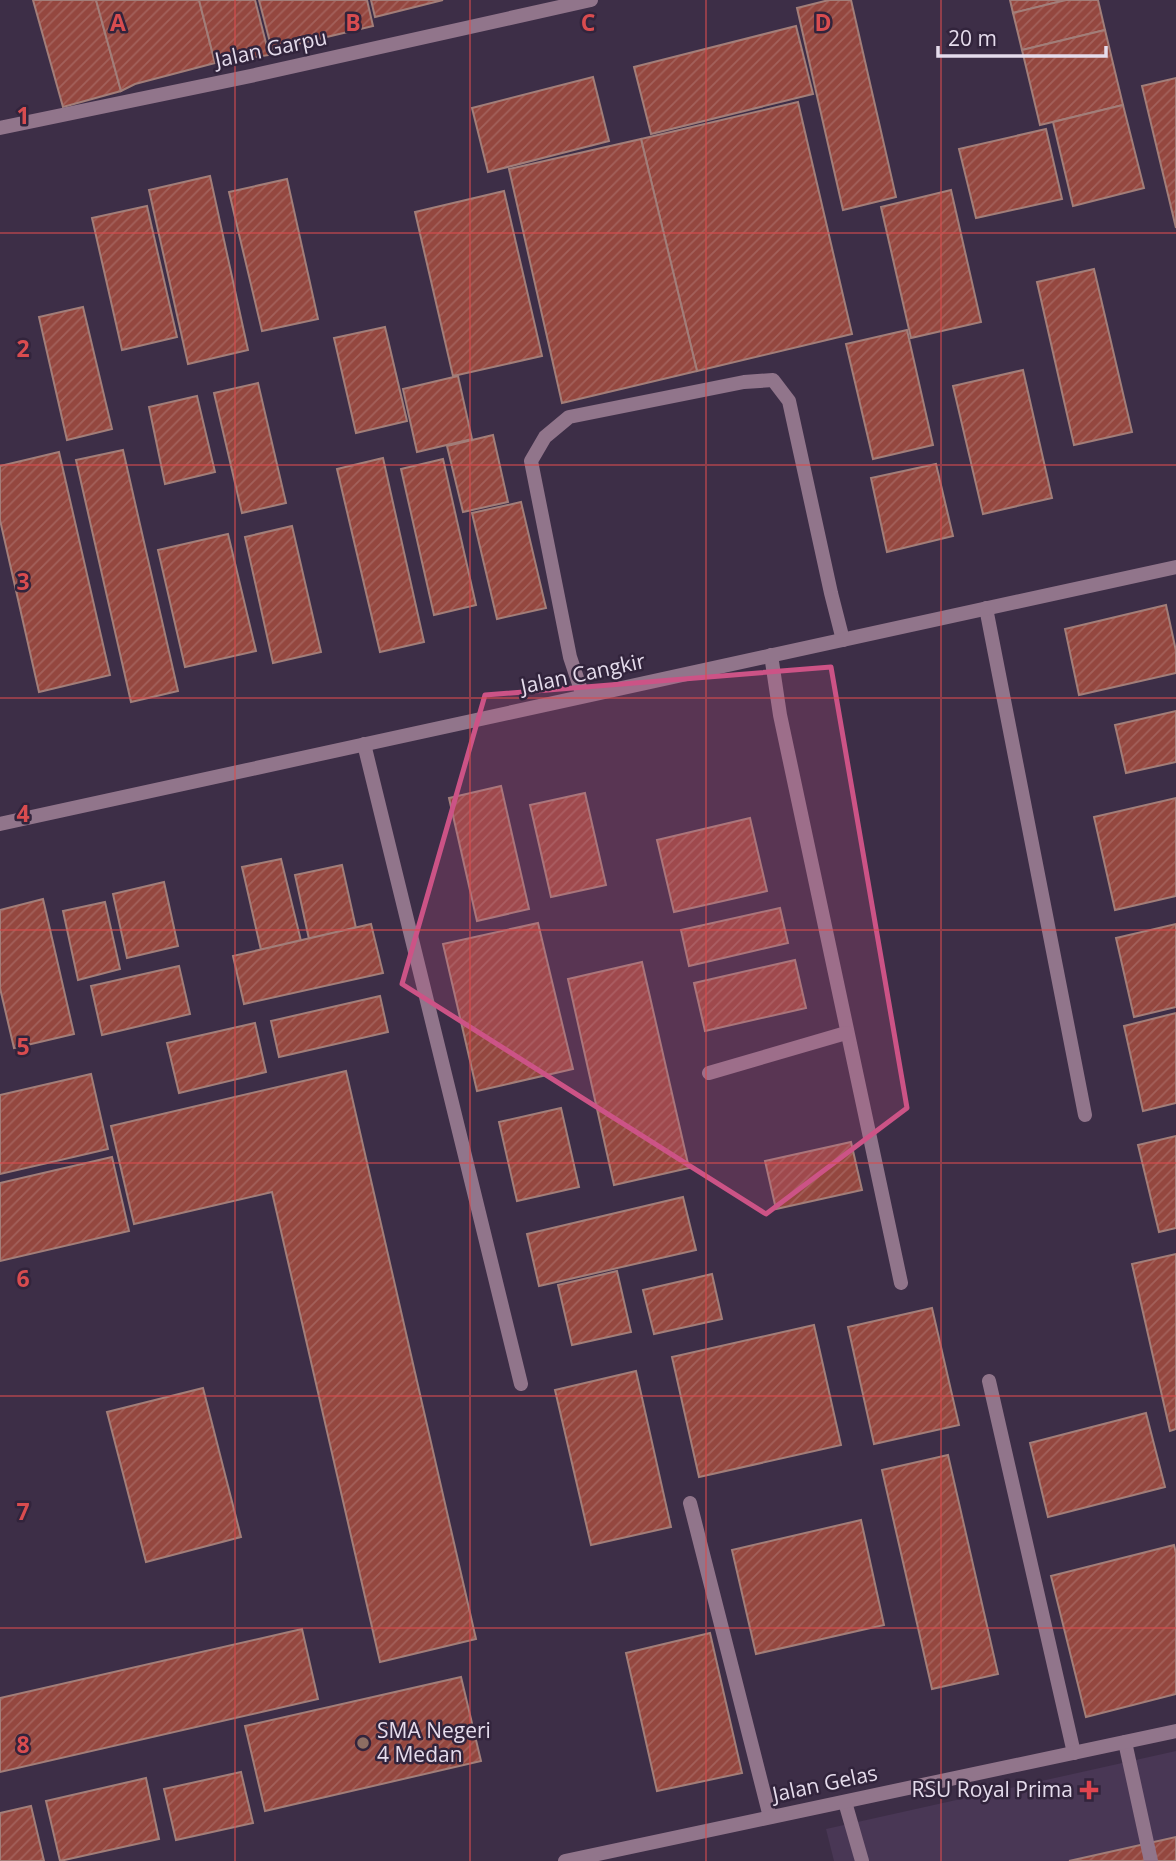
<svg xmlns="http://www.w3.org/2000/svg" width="1176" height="1861" font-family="'Open Sans',sans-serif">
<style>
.built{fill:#493755}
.building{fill:url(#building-hatch);stroke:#a27e79;stroke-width:2}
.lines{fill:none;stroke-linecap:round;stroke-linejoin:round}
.service{stroke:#91758b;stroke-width:14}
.minor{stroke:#91758b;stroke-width:14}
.marked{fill:#cc5386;fill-opacity:0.2;stroke:#cc5386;stroke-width:5;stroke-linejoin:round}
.grid{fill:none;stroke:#d94c4f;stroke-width:2;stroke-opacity:0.55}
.education-dot{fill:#8d6e63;stroke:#32243c;stroke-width:2.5}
.health-dot{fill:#e0444e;stroke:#32243c;stroke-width:2.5}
.labels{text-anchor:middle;stroke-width:5;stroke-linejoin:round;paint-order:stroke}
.street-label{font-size:21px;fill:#e5dcec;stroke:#32243c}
.poi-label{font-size:21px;fill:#e5dcec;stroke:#32243c;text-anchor:start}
.grid-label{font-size:23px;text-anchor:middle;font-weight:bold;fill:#d94c4f;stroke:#32243c;stroke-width:5;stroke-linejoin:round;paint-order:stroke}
</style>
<defs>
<pattern id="building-hatch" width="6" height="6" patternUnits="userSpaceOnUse" patternTransform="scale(1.75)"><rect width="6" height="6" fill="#94473f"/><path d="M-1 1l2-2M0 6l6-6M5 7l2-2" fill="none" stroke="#a3615b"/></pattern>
</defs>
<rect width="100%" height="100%" fill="#3d2e47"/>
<path class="built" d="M 1176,1751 L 1176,1861 L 834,1861 L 826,1829 Z"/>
<g class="building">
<path d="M 33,0 L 96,0 L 121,91 L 63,107 Z"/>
<path d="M 96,0 L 199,0 L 215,63 L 135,84 L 121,91 Z"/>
<path d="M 199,0 L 255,0 L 269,55 L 215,63 Z"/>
<path d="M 259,0 L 367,0 L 373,26 L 272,50 Z"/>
<path d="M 371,0 L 443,0 L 375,17 Z"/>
<path d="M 829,0 L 851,0 L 896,197 L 843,210 L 797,8 Z"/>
<path d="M 1010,0 L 1066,0 L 1013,13 Z"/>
<path d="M 1066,0 L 1098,0 L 1105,30 L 1022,50 L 1013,13 Z"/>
<path d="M 796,26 L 813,94 L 651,134 L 634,67 Z"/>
<path d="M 1105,30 L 1123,105 L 1040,125 L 1022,50 Z"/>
<path d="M 593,77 L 609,141 L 488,172 L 472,108 Z"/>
<path d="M 1176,78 L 1176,228 L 1142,86 Z"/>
<path d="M 798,102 L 852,334 L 697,371 L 641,139 Z"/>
<path d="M 1123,105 L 1144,188 L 1073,206 L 1053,122 Z"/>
<path d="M 1046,129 L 1062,199 L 976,218 L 959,149 Z"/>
<path d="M 641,139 L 697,371 L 562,403 L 509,169 Z"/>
<path d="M 210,176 L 248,350 L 188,364 L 149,190 Z"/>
<path d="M 287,179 L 318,319 L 262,331 L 229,192 Z"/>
<path d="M 951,190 L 981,322 L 911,338 L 881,207 Z"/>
<path d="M 504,191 L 542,356 L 453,376 L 415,212 Z"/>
<path d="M 147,206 L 177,337 L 122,350 L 92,218 Z"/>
<path d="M 1094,269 L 1132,432 L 1074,445 L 1037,282 Z"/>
<path d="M 83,307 L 112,429 L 67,440 L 39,317 Z"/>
<path d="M 385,327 L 407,421 L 356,433 L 334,338 Z"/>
<path d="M 907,330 L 933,445 L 873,459 L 846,344 Z"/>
<path d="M 1023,370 L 1052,498 L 983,514 L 953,386 Z"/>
<path d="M 458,376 L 472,439 L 417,452 L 403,389 Z"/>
<path d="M 258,383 L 286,503 L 242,513 L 214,393 Z"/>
<path d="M 197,396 L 215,472 L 165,484 L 149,407 Z"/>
<path d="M 493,435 L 508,502 L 463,512 L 447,446 Z"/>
<path d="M 123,450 L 178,691 L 131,702 L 76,460 Z"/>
<path d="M 59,452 L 110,675 L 39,692 L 0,520 L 0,466 Z"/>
<path d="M 383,458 L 424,642 L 380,652 L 337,469 Z"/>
<path d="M 443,459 L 476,605 L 434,615 L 401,469 Z"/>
<path d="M 936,464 L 953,536 L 887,552 L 871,478 Z"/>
<path d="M 521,502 L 546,608 L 497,619 L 472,513 Z"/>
<path d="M 292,526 L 321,652 L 273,663 L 245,537 Z"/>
<path d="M 228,534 L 256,651 L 185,667 L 158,550 Z"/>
<path d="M 1166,605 L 1176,651 L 1176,673 L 1079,695 L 1065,629 Z"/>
<path d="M 1176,711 L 1176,762 L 1126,773 L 1115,725 Z"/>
<path d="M 501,786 L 529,909 L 477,921 L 449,798 Z"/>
<path d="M 585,793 L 606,885 L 551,897 L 530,805 Z"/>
<path d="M 1176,798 L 1176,896 L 1115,910 L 1094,817 Z"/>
<path d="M 750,818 L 767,891 L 674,912 L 657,840 Z"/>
<path d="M 281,859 L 301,941 L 261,950 L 242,867 Z"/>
<path d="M 342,865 L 356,928 L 309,939 L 295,875 Z"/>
<path d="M 164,882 L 178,946 L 127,958 L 113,894 Z"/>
<path d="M 43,899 L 74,1034 L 14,1048 L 0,988 L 0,910 Z"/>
<path d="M 105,902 L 120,969 L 78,980 L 63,911 Z"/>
<path d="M 780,908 L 788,943 L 689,966 L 681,930 Z"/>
<path d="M 538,923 L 573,1069 L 477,1091 L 443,944 Z"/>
<path d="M 371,924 L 383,973 L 244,1004 L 233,956 Z"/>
<path d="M 1176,924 L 1176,1007 L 1134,1017 L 1116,938 Z"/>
<path d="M 795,960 L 806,1008 L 705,1031 L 694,983 Z"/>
<path d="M 642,962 L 689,1168 L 614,1185 L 568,979 Z"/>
<path d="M 179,966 L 190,1014 L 102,1035 L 91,986 Z"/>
<path d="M 380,996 L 388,1032 L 279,1057 L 271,1021 Z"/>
<path d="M 1176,1013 L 1176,1103 L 1143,1111 L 1124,1026 Z"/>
<path d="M 255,1023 L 266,1072 L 179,1093 L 167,1043 Z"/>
<path d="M 346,1071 L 476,1639 L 380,1662 L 272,1192 L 134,1224 L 111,1126 Z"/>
<path d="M 91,1074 L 108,1149 L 0,1174 L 0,1095 Z"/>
<path d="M 561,1108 L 579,1187 L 517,1201 L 499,1122 Z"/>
<path d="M 1176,1136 L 1176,1228 L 1159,1232 L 1138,1145 Z"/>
<path d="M 851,1142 L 862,1190 L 776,1209 L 765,1161 Z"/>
<path d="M 112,1157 L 129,1231 L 0,1261 L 0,1183 Z"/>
<path d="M 683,1197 L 696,1250 L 539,1286 L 527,1234 Z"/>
<path d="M 1176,1254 L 1176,1429 L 1170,1431 L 1132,1264 Z"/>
<path d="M 617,1271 L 631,1332 L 572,1345 L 558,1285 Z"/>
<path d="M 712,1274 L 722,1319 L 654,1334 L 643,1290 Z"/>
<path d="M 932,1308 L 959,1425 L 874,1444 L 848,1327 Z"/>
<path d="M 814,1325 L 841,1445 L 699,1477 L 672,1357 Z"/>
<path d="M 636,1371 L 671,1527 L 591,1545 L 555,1390 Z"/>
<path d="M 203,1388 L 241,1537 L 146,1562 L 107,1412 Z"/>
<path d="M 1146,1413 L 1165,1487 L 1048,1517 L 1030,1443 Z"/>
<path d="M 948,1455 L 998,1674 L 932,1689 L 882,1470 Z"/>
<path d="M 861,1520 L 884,1625 L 756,1654 L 732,1550 Z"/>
<path d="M 1174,1545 L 1176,1553 L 1176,1694 L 1086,1717 L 1051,1576 Z"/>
<path d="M 302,1629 L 318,1699 L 0,1772 L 0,1698 Z"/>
<path d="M 710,1633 L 742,1773 L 657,1791 L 626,1653 Z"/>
<path d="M 461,1677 L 481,1761 L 265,1811 L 245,1726 Z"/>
<path d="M 241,1772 L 253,1823 L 176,1840 L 164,1789 Z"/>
<path d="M 146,1778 L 159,1839 L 60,1861 L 46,1801 Z"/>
<path d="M 31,1806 L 44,1861 L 0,1861 L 0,1813 Z"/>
<path d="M 1176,1837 L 1176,1861 L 1069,1861 Z"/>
</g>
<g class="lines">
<g class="service">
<path d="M 583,696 L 570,657 L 531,461 L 545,437 L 569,417 L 744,382 L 773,380 L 789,401 L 831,593 L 843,640"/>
<path d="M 989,1381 L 1074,1753"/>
<path d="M 690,1503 L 770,1817"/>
<path d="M 1125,1742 L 1151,1861"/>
<path d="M 845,1802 L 862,1861"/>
</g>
<g class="minor">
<path d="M 0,128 L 255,75 L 591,0"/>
<path d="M 986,608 L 1085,1115"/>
<path d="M 771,655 L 780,715 L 901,1283"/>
<path d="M 364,744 L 521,1384"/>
<path d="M 0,824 L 1176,567"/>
<path d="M 709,1073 L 846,1033"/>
<path d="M 565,1861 L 1176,1731"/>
</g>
</g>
<path class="marked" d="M 831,667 L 907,1108 L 766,1214 L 402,984 L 485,695 Z"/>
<path class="grid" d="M 235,0 L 235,1861M 470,0 L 470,1861M 706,0 L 706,1861M 941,0 L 941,1861M 0,233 L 1176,233M 0,465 L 1176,465M 0,698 L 1176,698M 0,930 L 1176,930M 0,1163 L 1176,1163M 0,1396 L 1176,1396M 0,1628 L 1176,1628"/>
<circle class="education-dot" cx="363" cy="1743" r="7"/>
<path class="health-dot" d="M1085.5 1779.5h7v7h7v7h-7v7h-7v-7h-7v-7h7z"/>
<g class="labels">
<g class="street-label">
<text transform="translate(271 49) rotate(-12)" y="7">Jalan Garpu</text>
<text transform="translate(583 674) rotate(-12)" y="7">Jalan Cangkir</text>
<text transform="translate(825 1784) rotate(-12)" y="7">Jalan Gelas</text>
</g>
<g class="poi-label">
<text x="377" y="1738">SMA Negeri<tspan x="377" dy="24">4 Medan</tspan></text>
<text x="1073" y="1797" text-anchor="end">RSU Royal Prima</text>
</g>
</g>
<g class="grid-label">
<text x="118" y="31">A</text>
<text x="353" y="31">B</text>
<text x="588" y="31">C</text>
<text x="823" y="31">D</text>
<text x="23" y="124">1</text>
<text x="23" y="357">2</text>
<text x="23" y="590">3</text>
<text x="23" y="822">4</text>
<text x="23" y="1055">5</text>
<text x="23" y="1287">6</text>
<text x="23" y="1520">7</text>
<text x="23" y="1753">8</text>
</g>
<path d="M938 46v10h168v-10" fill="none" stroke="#e5dcec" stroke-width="3.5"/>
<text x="948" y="46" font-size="21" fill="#e5dcec" stroke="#32243c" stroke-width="5" paint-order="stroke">20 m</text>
</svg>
